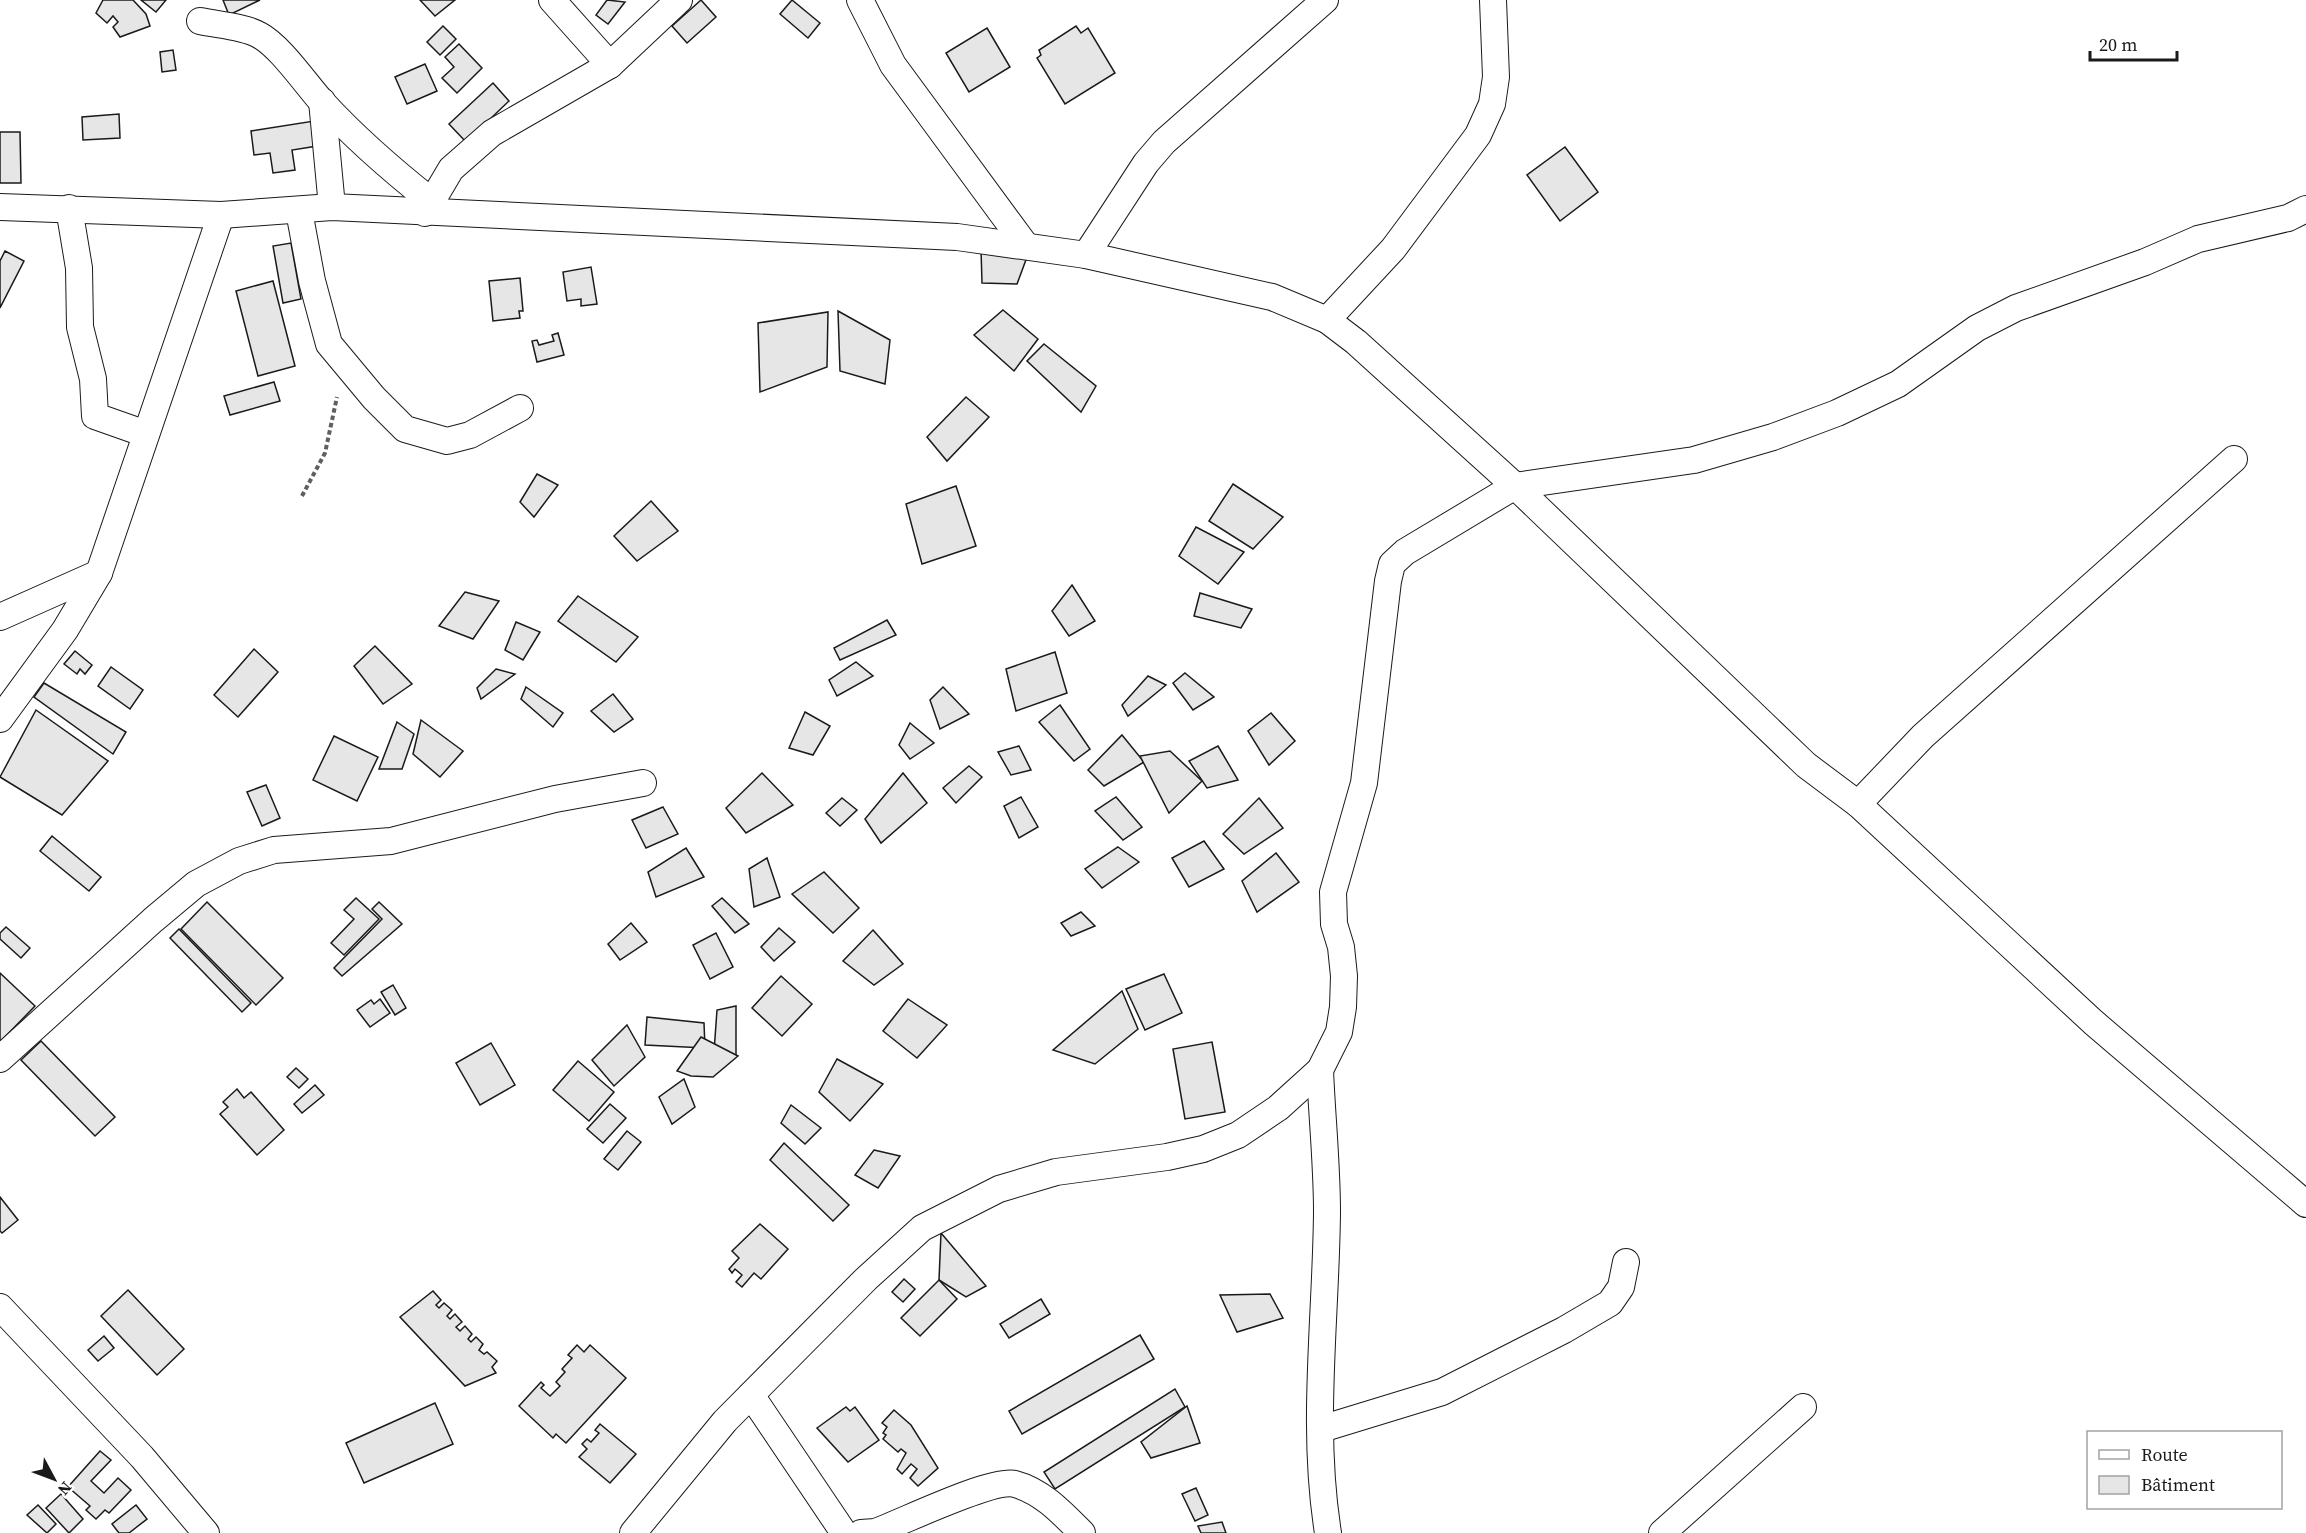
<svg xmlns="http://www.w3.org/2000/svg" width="2306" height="1533" font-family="'Source Serif 4',serif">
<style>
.building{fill:#e6e6e6;stroke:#1a1a1a;stroke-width:1.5}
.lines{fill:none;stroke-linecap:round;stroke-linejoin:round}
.street-casing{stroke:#1a1a1a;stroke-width:28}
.path{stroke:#5f5f5f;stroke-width:4;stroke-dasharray:4.5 3;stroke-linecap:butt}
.street{stroke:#fff;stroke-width:26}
</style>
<rect width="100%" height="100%" fill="#fff"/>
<g class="building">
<path d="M 103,0 L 133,0 L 146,14 L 150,26 L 120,37 L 113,27 L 118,22 L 113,16 L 107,23 L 96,13 Z"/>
<path d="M 141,0 L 166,0 L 156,12 Z"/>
<path d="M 223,0 L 260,0 L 229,15 Z"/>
<path d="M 420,0 L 455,0 L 435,16 Z"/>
<path d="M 607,0 L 625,2 L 608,24 L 596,15 Z"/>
<path d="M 701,0 L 716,17 L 687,43 L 672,26 Z"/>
<path d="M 792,0 L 820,23 L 808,38 L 780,14 Z"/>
<path d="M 443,26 L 456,39 L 440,55 L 427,42 Z"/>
<path d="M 1076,26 L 1081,33 L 1088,28 L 1115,73 L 1065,104 L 1037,58 L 1041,55 L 1039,50 Z"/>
<path d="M 987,28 L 1010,67 L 969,92 L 946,53 Z"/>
<path d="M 459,44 L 482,68 L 457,93 L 442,78 L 454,67 L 445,57 Z"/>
<path d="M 173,50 L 176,70 L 162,72 L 160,52 Z"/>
<path d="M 425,64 L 437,91 L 407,104 L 395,77 Z"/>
<path d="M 493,83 L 509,101 L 466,142 L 449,124 Z"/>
<path d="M 119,114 L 120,138 L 83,140 L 82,117 Z"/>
<path d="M 314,121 L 317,146 L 292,150 L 295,170 L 273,173 L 270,153 L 254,155 L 251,131 Z"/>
<path d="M 0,132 L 20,132 L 21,183 L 0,183 Z"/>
<path d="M 1565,147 L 1598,192 L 1560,221 L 1527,175 Z"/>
<path d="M 291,243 L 301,299 L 283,303 L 273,246 Z"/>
<path d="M 981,249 L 1027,257 L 1017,284 L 982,283 Z"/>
<path d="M 5,251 L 24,261 L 0,308 L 0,261 Z"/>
<path d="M 591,267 L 597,304 L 581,306 L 581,299 L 567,301 L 563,272 Z"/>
<path d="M 520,278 L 523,311 L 519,311 L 520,318 L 493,321 L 489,281 Z"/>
<path d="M 273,281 L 295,366 L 258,376 L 236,291 Z"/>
<path d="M 1003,310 L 1038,339 L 1014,371 L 974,335 Z"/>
<path d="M 838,311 L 890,340 L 885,384 L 840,371 Z"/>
<path d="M 828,312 L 827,367 L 760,392 L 758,323 Z"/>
<path d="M 558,333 L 564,355 L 537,362 L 532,341 L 537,340 L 539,345 L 554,341 L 552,335 Z"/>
<path d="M 1044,344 L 1096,386 L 1081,412 L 1027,361 Z"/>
<path d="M 274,382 L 280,401 L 230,415 L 224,396 Z"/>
<path d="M 966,397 L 989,417 L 947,461 L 927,437 Z"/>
<path d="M 537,474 L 558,485 L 534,517 L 520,502 Z"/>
<path d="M 1233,484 L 1283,517 L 1253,549 L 1209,521 Z"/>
<path d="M 956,486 L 976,546 L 922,564 L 906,504 Z"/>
<path d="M 651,501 L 678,531 L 637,561 L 614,536 Z"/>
<path d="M 1196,527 L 1244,552 L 1218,584 L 1179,556 Z"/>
<path d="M 1072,585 L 1095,621 L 1069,636 L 1052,611 Z"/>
<path d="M 465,592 L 499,601 L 473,639 L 439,626 Z"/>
<path d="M 1200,593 L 1252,609 L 1241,628 L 1194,616 Z"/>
<path d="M 578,596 L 638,637 L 616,662 L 558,621 Z"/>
<path d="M 887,620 L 896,635 L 840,660 L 834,648 Z"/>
<path d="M 516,622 L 540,632 L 523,660 L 505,650 Z"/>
<path d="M 375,646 L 412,684 L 383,704 L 354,666 Z"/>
<path d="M 254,649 L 278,672 L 238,717 L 214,695 Z"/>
<path d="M 75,651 L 92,665 L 85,674 L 80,669 L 77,674 L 64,664 Z"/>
<path d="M 1055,652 L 1067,693 L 1016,711 L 1006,669 Z"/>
<path d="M 856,662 L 873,676 L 837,696 L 829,680 Z"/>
<path d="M 111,667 L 143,690 L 130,709 L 98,686 Z"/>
<path d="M 496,669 L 515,674 L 481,699 L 477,688 Z"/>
<path d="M 1185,673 L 1214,697 L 1193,710 L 1173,683 Z"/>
<path d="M 1148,676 L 1166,685 L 1128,716 L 1122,705 Z"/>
<path d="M 44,683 L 126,732 L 113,754 L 34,697 Z"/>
<path d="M 526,687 L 563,713 L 553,727 L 521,699 Z"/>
<path d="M 943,687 L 969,714 L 940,729 L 930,700 Z"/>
<path d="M 613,694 L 633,719 L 614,732 L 591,711 Z"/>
<path d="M 1060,705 L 1090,749 L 1074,761 L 1039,722 Z"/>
<path d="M 36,710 L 108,761 L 62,815 L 0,777 Z"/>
<path d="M 805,712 L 830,726 L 813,755 L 789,748 Z"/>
<path d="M 1271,713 L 1295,741 L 1269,765 L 1248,731 Z"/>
<path d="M 421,720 L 463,751 L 440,777 L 413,754 Z"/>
<path d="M 397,722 L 414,734 L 402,769 L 379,769 Z"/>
<path d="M 910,723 L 934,743 L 910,759 L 899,745 Z"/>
<path d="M 1122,735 L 1144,762 L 1104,786 L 1088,770 Z"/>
<path d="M 334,736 L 378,757 L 357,801 L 313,780 Z"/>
<path d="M 1019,746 L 1031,770 L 1011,775 L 998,752 Z"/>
<path d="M 1218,746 L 1238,780 L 1207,788 L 1189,761 Z"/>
<path d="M 1170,751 L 1202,781 L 1169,813 L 1140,756 Z"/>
<path d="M 969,766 L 982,777 L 956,803 L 943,788 Z"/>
<path d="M 762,773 L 793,805 L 746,833 L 726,808 Z"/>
<path d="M 903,773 L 927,803 L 881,843 L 865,819 Z"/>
<path d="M 266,785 L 280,818 L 262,826 L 247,792 Z"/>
<path d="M 1021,797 L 1038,827 L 1019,838 L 1004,806 Z"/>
<path d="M 1116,797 L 1142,827 L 1123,840 L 1095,811 Z"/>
<path d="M 842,798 L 857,810 L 840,826 L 826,813 Z"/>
<path d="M 1259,798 L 1283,828 L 1244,854 L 1223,834 Z"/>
<path d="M 663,807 L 678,834 L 646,848 L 632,820 Z"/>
<path d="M 52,836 L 101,877 L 89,891 L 40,851 Z"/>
<path d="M 1204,841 L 1224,869 L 1189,887 L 1172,858 Z"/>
<path d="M 1118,847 L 1139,862 L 1102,888 L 1085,869 Z"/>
<path d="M 686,848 L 704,877 L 656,897 L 648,872 Z"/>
<path d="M 1276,853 L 1299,882 L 1257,912 L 1242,881 Z"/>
<path d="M 767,858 L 780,897 L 754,907 L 749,869 Z"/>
<path d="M 824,872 L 859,908 L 833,933 L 792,894 Z"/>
<path d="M 356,898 L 379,919 L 344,955 L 331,943 L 354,919 L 344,910 Z"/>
<path d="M 722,898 L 749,924 L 735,933 L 712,906 Z"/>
<path d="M 207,902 L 283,978 L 256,1005 L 181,929 Z"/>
<path d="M 379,902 L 402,924 L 342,976 L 334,968 L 382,919 L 372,909 Z"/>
<path d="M 1081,912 L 1095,926 L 1071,936 L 1061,923 Z"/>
<path d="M 631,923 L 647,942 L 620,960 L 608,944 Z"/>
<path d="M 6,927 L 30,948 L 21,958 L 0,939 L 0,933 Z"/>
<path d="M 779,928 L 795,942 L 774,961 L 761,947 Z"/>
<path d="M 179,929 L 251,1003 L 242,1012 L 170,938 Z"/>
<path d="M 873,930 L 903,964 L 874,985 L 843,961 Z"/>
<path d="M 716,933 L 733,967 L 710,979 L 693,945 Z"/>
<path d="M 0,973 L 35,1006 L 0,1042 Z"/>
<path d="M 1164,974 L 1182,1013 L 1145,1030 L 1126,989 Z"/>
<path d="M 781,976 L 812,1004 L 782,1036 L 752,1008 Z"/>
<path d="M 393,985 L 406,1008 L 395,1015 L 381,992 Z"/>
<path d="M 1122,991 L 1138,1029 L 1095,1064 L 1053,1050 Z"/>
<path d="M 380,999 L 390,1013 L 370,1027 L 357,1010 L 371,1000 L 374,1004 Z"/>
<path d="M 908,999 L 947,1025 L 917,1058 L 883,1031 Z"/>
<path d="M 736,1006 L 736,1056 L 714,1052 L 717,1010 Z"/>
<path d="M 647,1017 L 704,1023 L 705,1048 L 645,1045 Z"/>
<path d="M 627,1025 L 645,1057 L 614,1086 L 592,1060 Z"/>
<path d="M 701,1037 L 738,1056 L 713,1077 L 691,1076 L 677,1071 Z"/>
<path d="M 41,1041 L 115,1117 L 95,1136 L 21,1060 Z"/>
<path d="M 1212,1042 L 1225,1112 L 1185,1119 L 1173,1049 Z"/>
<path d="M 491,1043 L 515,1085 L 480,1105 L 456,1063 Z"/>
<path d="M 837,1059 L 883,1084 L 850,1121 L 819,1092 Z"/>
<path d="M 578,1061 L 614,1092 L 589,1121 L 553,1090 Z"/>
<path d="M 296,1068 L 308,1079 L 299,1088 L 287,1077 Z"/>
<path d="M 684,1079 L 695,1107 L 672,1124 L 659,1097 Z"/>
<path d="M 315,1085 L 324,1095 L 302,1113 L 294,1104 Z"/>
<path d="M 237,1089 L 244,1098 L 251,1092 L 284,1130 L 257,1155 L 220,1114 L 228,1107 L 223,1102 Z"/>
<path d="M 610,1104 L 626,1118 L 603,1143 L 587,1129 Z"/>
<path d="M 791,1105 L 821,1128 L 805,1144 L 781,1123 Z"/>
<path d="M 627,1131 L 641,1142 L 618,1170 L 604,1159 Z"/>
<path d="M 784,1143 L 849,1205 L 833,1221 L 770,1160 Z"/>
<path d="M 874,1150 L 900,1156 L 878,1188 L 855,1175 Z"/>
<path d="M 0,1197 L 18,1220 L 2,1233 L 0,1231 Z"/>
<path d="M 760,1224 L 788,1249 L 761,1279 L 754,1273 L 742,1287 L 736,1282 L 742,1275 L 735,1269 L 732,1273 L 729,1269 L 739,1258 L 732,1251 Z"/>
<path d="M 941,1233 L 986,1286 L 966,1297 L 939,1280 Z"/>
<path d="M 904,1279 L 915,1289 L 903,1302 L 892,1292 Z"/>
<path d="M 939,1280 L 957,1299 L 920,1336 L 901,1318 Z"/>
<path d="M 128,1290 L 184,1349 L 157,1375 L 101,1316 Z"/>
<path d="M 433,1291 L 441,1300 L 436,1305 L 439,1308 L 444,1303 L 452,1310 L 447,1316 L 450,1319 L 455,1314 L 462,1322 L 456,1327 L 460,1331 L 465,1326 L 472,1334 L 468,1339 L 471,1342 L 476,1337 L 483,1344 L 479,1350 L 484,1354 L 487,1352 L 497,1361 L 492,1367 L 496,1373 L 465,1386 L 400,1317 Z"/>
<path d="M 1270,1294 L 1283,1318 L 1237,1332 L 1220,1295 Z"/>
<path d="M 1041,1299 L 1050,1314 L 1009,1338 L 1000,1324 Z"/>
<path d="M 1140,1335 L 1154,1359 L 1022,1434 L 1009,1411 Z"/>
<path d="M 104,1336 L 114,1348 L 98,1361 L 88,1350 Z"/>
<path d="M 577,1345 L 584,1352 L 590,1345 L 626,1378 L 566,1443 L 556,1434 L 553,1438 L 519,1406 L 541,1382 L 544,1385 L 541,1388 L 550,1396 L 560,1386 L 556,1382 L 565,1372 L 562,1369 L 572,1358 L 568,1355 Z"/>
<path d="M 1175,1389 L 1185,1407 L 1055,1489 L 1044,1472 Z"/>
<path d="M 435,1403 L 453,1444 L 364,1483 L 346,1443 Z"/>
<path d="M 1187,1406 L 1200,1443 L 1151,1458 L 1141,1442 Z"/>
<path d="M 846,1407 L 850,1411 L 855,1407 L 879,1440 L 848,1462 L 817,1428 Z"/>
<path d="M 894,1410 L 911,1425 L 938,1468 L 918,1486 L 910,1478 L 917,1469 L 911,1464 L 902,1474 L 897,1469 L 906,1453 L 901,1449 L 898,1452 L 883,1439 L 886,1435 L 883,1433 L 887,1427 L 882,1423 Z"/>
<path d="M 600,1424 L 636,1454 L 610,1483 L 579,1457 L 587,1449 L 582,1444 L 587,1439 L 591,1442 L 599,1433 L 595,1430 Z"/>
<path d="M 100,1451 L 111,1460 L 91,1481 L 104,1493 L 118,1478 L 131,1490 L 109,1513 L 105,1510 L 96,1519 L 86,1510 L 90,1506 L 68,1487 Z"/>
<path d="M 1196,1488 L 1208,1515 L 1195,1521 L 1182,1494 Z"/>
<path d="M 61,1494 L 83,1519 L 69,1533 L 46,1508 Z"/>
<path d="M 38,1505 L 56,1524 L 47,1533 L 27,1515 Z"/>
<path d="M 136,1505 L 147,1519 L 129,1533 L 119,1533 L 112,1524 Z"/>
<path d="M 1222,1522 L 1226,1533 L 1201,1533 L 1198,1526 Z"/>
</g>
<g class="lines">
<defs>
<g id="street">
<path d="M 552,0 L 610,65"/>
<path d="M 860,0 L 893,65 L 1026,246"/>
<path d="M 200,21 C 218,25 243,26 259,35 C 280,46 305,83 322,102 C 355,138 393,171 431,201"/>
<path d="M 322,101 L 332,207"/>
<path d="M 0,207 L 221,215 L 332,207 L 957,237 L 1086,255 L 1272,297 L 1327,320 L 1356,342 L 1515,486 L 1806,765 L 1858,804 L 2093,1022 L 2306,1204"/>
<path d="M 69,208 L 79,268 L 80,327 L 93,379 L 95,416 L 146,434"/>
<path d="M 299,211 L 312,281 L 329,344 L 374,398 L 405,429 L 447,441 L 470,435 L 520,408"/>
<path d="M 425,213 L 451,169 L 492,133 L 610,65 L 679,0"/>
<path d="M 1086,255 L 1146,163 L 1164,142 L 1325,0"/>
<path d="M 1327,320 L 1393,249 L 1478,135 L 1492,104 L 1496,77 L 1493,0"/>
<path d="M 1515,486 L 1694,460 L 1773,437 L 1837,413 L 1898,384 L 1977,328 L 2016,308 L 2145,262 L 2198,239 L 2288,218 L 2306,209"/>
<path d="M 0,617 L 99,573"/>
<path d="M 0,719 L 65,630 L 99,573 L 221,215"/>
<path d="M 1858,804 L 1923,736 L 2234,459"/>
<path d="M 0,1059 L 153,920 L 196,884 L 239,861 L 274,850 L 391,841 L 555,799 L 643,783"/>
<path d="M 1320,1070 C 1322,1117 1327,1165 1327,1212 C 1326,1319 1311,1427 1328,1533"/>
<path d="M 0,1307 L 142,1457 L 206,1533"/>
<path d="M 751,1395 L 844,1533"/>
<path d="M 1321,1429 L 1442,1392 L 1564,1330 L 1610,1303 L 1621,1287 L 1626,1262"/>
<path d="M 633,1533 L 725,1421 L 866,1279 L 922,1228 L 999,1189 L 1056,1172 L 1167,1157 L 1203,1149 L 1238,1135 L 1278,1108 L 1320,1070 L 1339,1032 L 1343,1007 L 1344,976 L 1341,947 L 1334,924 L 1333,892 L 1364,783 L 1388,581 L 1392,564 L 1405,552 L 1515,486"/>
<path d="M 861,1533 L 875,1532 C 903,1522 992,1478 1015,1484 C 1042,1491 1063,1514 1082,1533"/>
<path d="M 1662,1533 L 1803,1407"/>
</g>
</defs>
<use href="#street" class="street-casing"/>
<path class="path" d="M 302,496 L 325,453 L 337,397"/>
<use href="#street" class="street"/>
</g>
<rect x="2087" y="1431" width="195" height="78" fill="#ffffff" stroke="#a3a3a3" stroke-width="1.5"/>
<rect x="2099" y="1450" width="30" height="9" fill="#ffffff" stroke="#a3a3a3" stroke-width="1.5"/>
<text x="2141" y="1461" font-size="18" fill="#1a1a1a">Route</text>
<rect x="2099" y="1476" width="30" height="18" fill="#e6e6e6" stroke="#a3a3a3" stroke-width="1.5"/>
<text x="2141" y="1491" font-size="18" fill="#1a1a1a">Bâtiment</text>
<g transform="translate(54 1479) rotate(131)" stroke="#ffffff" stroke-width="4.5" paint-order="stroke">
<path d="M0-4.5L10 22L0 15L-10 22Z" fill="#1a1a1a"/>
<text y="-9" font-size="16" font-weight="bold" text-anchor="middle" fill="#1a1a1a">N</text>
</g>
<path d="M2090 51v9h87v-9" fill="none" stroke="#1a1a1a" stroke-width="3"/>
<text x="2099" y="51" font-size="18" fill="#1a1a1a" stroke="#ffffff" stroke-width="4.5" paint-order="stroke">20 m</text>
</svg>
